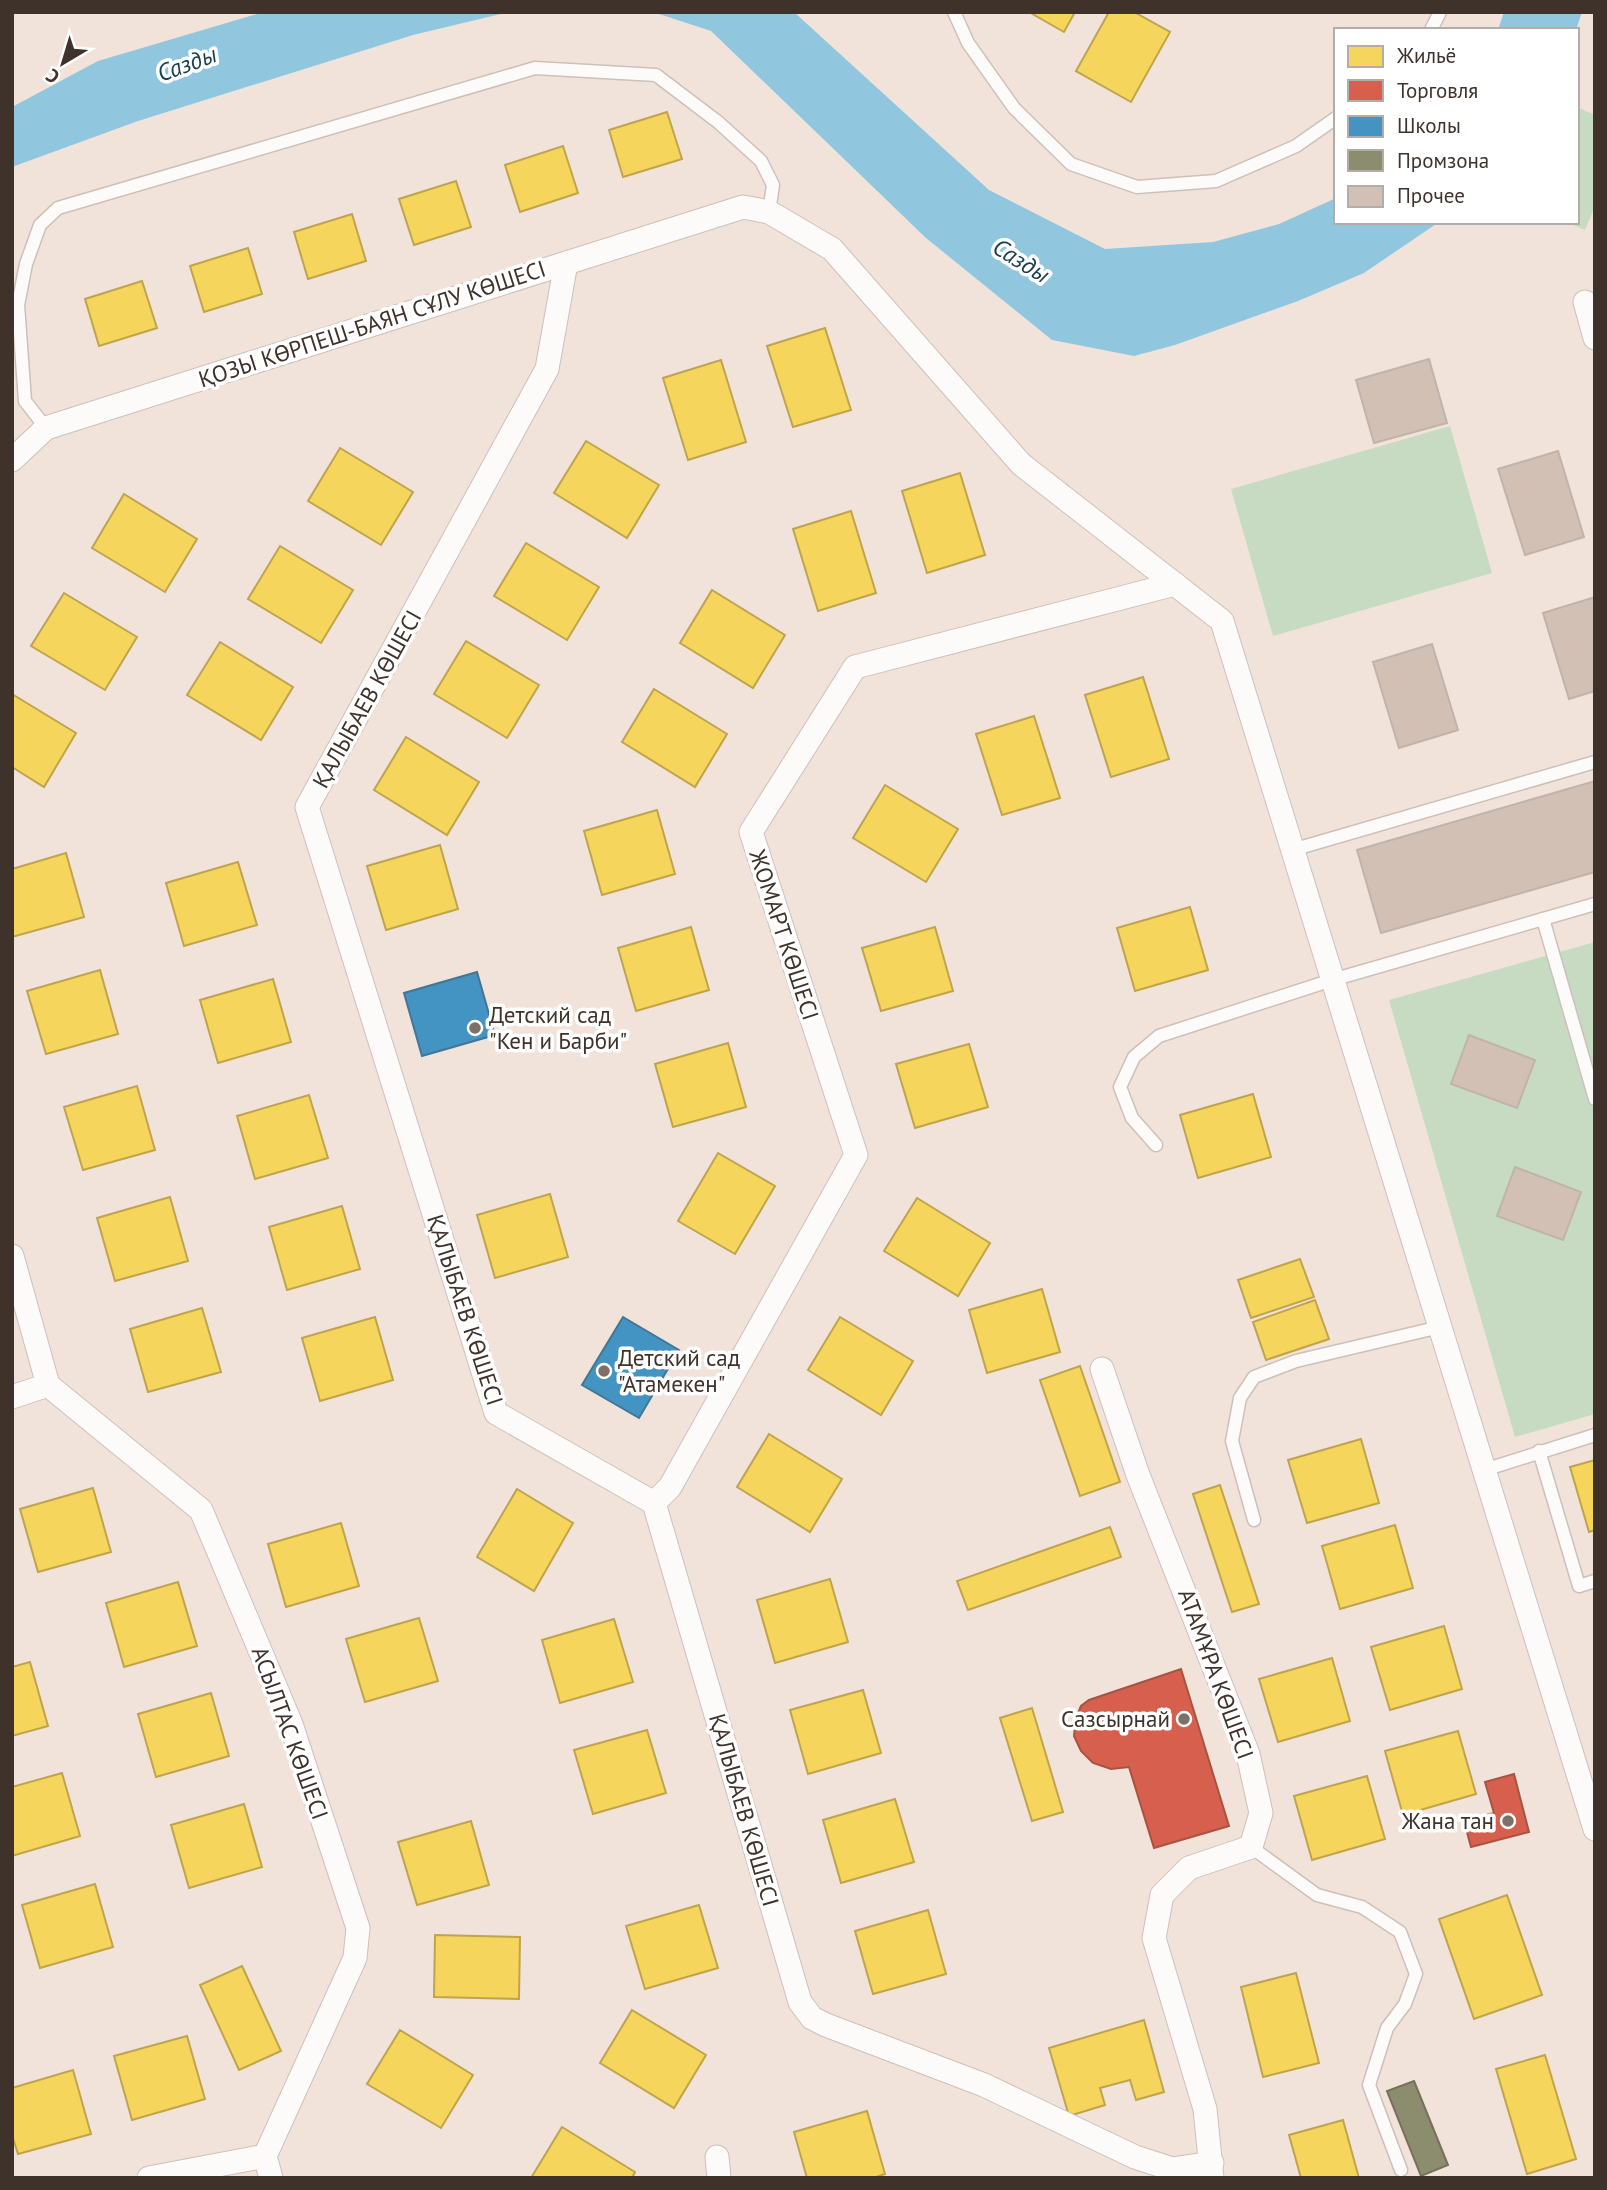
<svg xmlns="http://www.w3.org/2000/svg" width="1607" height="2190" font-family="'PT Sans',sans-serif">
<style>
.green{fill:#c7dbc3}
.water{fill:#90c7df}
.homes{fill:#f6d55c;stroke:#bfa44d;stroke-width:2}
.shops{fill:#d6604d;stroke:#a95242;stroke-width:2}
.schools{fill:#4393c3;stroke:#427695;stroke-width:2}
.industry{fill:#8c8c6e;stroke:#75715a;stroke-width:2}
.building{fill:#d3c0b4;stroke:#c0b3ac;stroke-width:2}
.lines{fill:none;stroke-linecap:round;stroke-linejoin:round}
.lane-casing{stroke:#cdc0b9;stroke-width:15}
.street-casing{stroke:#cdc0b9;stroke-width:25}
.lane{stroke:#fdfbf9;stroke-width:12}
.street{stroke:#fdfbf9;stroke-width:23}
.poi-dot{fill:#7d7068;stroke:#fff;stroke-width:2.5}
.labels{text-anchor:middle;stroke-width:7;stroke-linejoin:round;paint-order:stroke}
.street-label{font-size:23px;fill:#3f322a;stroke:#fff}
.poi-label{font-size:23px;fill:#3f322a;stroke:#fff;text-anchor:start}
.water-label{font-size:24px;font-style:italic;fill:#183f4f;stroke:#fff}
</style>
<rect width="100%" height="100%" fill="#f1e3da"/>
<g class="green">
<path d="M 1577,107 L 1595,115 L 1595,206 L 1585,230 L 1566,222 L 1577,222 Z"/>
<path d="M 1450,426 L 1492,573 L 1273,636 L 1231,489 Z"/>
<path d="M 1595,942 L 1595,1414 L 1515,1437 L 1389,1000 Z"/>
</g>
<g class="water">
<path d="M 264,12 L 509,12 L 413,35 L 138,121 L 12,167 L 12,107 L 98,61 Z"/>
<path d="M 653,12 L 794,12 L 989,190 L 1105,249 L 1213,242 L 1279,224 L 1336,198 L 1336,222 L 1439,222 L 1364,273 L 1298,301 L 1175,345 L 1134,356 L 1052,340 L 926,238 L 711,31 Z"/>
<path d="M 1504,12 L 1582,12 L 1576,30 L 1498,30 Z"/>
</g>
<g class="homes">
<path d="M 1029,12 L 1075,12 L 1064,32 Z"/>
<path d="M 1109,12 L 1134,12 L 1170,32 L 1131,102 L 1076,71 Z"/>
<path d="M 667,112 L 682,159 L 623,177 L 609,130 Z"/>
<path d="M 563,146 L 578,193 L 520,212 L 505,165 Z"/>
<path d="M 456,181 L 471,227 L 414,245 L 399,199 Z"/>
<path d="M 352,214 L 366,261 L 308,279 L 294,232 Z"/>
<path d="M 248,248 L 262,294 L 204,312 L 190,266 Z"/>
<path d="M 142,281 L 157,328 L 99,346 L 85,299 Z"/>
<path d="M 825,328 L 851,410 L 793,427 L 767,346 Z"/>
<path d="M 721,360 L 746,442 L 688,460 L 663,378 Z"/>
<path d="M 586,441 L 659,485 L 627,538 L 554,493 Z"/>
<path d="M 340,448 L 413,492 L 381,545 L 308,501 Z"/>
<path d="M 960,473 L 985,555 L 927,573 L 902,491 Z"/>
<path d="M 124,494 L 197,539 L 165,592 L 92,548 Z"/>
<path d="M 851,511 L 876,593 L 818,611 L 793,529 Z"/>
<path d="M 526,543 L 599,587 L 567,640 L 494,596 Z"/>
<path d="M 280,546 L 353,590 L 321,643 L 248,599 Z"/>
<path d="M 712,590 L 785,635 L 753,688 L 680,643 Z"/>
<path d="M 64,593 L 137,637 L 105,690 L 31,646 Z"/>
<path d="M 466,641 L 539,685 L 507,738 L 434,694 Z"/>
<path d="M 220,642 L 293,687 L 261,740 L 187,695 Z"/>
<path d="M 1143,677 L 1169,759 L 1111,777 L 1085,695 Z"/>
<path d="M 654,689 L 727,734 L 695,787 L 622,742 Z"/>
<path d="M 12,694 L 76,733 L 44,787 L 12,767 Z"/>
<path d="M 1034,716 L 1060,798 L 1002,815 L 976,734 Z"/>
<path d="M 406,737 L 479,782 L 447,835 L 374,790 Z"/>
<path d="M 885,785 L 958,829 L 926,882 L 853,838 Z"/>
<path d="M 657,810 L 675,874 L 602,895 L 584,831 Z"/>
<path d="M 440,845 L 458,909 L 386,930 L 367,866 Z"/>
<path d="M 66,853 L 84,917 L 12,937 L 12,869 Z"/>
<path d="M 238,862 L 257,925 L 184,946 L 166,883 Z"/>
<path d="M 1190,907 L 1208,970 L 1135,991 L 1117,928 Z"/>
<path d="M 691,927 L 709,990 L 636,1011 L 618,948 Z"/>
<path d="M 935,927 L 953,991 L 881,1011 L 862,948 Z"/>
<path d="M 100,970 L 118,1034 L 46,1054 L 27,991 Z"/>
<path d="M 273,979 L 291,1042 L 218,1063 L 200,1000 Z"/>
<path d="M 728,1043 L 746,1107 L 673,1127 L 655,1064 Z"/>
<path d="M 969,1044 L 988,1107 L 915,1128 L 896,1064 Z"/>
<path d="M 137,1086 L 155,1150 L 83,1170 L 64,1107 Z"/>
<path d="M 1253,1094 L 1271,1157 L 1198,1178 L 1180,1115 Z"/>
<path d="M 309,1095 L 328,1158 L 255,1179 L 237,1116 Z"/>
<path d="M 718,1153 L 775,1186 L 735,1254 L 678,1221 Z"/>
<path d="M 550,1194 L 568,1257 L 495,1278 L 477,1215 Z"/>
<path d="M 170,1197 L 188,1261 L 115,1281 L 97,1218 Z"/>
<path d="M 917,1198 L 990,1243 L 958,1296 L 884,1251 Z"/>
<path d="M 342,1206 L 360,1269 L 287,1290 L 269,1227 Z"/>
<path d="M 1300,1259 L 1314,1297 L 1251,1318 L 1238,1280 Z"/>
<path d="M 1042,1289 L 1060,1352 L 987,1373 L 969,1310 Z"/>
<path d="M 1315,1300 L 1329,1339 L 1266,1360 L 1253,1322 Z"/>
<path d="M 202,1308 L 221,1372 L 148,1392 L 130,1329 Z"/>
<path d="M 375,1317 L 393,1380 L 320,1401 L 302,1338 Z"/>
<path d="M 840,1317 L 913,1361 L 881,1415 L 808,1370 Z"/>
<path d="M 1080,1366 L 1120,1482 L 1080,1496 L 1040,1380 Z"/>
<path d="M 769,1434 L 842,1479 L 810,1532 L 737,1487 Z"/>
<path d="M 1361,1439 L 1379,1503 L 1307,1523 L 1288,1460 Z"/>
<path d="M 1595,1460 L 1595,1530 L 1589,1532 L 1570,1467 Z"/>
<path d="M 1220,1485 L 1259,1604 L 1232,1612 L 1193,1494 Z"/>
<path d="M 93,1488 L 111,1552 L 38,1572 L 20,1509 Z"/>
<path d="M 517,1489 L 573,1523 L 534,1591 L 477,1557 Z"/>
<path d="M 341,1523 L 359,1586 L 286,1607 L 268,1544 Z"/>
<path d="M 1395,1525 L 1413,1588 L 1340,1609 L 1322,1546 Z"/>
<path d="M 1110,1527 L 1121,1557 L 968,1610 L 957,1581 Z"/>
<path d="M 830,1579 L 848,1642 L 775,1663 L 757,1600 Z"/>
<path d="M 178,1582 L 197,1646 L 124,1667 L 106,1603 Z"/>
<path d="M 419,1618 L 438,1681 L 365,1702 L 346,1639 Z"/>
<path d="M 614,1619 L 633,1682 L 560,1703 L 542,1640 Z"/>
<path d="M 1444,1626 L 1462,1689 L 1390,1710 L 1371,1647 Z"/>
<path d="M 1332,1658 L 1350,1721 L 1278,1742 L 1259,1679 Z"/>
<path d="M 30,1662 L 48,1726 L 12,1736 L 12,1667 Z"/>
<path d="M 863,1690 L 881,1753 L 808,1774 L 790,1710 Z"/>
<path d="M 211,1693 L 229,1756 L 156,1777 L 138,1714 Z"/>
<path d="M 1032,1708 L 1063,1812 L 1032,1821 L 1000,1718 Z"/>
<path d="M 647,1730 L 666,1793 L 593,1814 L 574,1750 Z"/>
<path d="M 1458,1731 L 1476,1794 L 1403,1815 L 1385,1751 Z"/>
<path d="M 62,1773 L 80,1836 L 12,1856 L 12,1787 Z"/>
<path d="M 1367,1776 L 1385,1839 L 1312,1860 L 1294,1796 Z"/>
<path d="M 895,1799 L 914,1862 L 841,1883 L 823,1820 Z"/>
<path d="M 244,1804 L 262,1867 L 189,1888 L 171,1825 Z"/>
<path d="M 471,1821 L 489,1885 L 417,1905 L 398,1842 Z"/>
<path d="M 95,1884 L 113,1947 L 40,1968 L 22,1905 Z"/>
<path d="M 1507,1895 L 1542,1995 L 1474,2019 L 1439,1919 Z"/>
<path d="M 699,1905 L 718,1968 L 645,1989 L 626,1926 Z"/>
<path d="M 928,1910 L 946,1974 L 873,1994 L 855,1931 Z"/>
<path d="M 435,1935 L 520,1937 L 519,1999 L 434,1997 Z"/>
<path d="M 242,1966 L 281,2051 L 239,2070 L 200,1985 Z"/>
<path d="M 1296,1973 L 1319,2063 L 1263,2077 L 1241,1987 Z"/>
<path d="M 632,2010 L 706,2055 L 674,2108 L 600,2063 Z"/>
<path d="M 1144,2020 L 1164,2092 L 1136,2100 L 1130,2080 L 1100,2088 L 1105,2105 L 1069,2116 L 1049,2048 Z"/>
<path d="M 400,2030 L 473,2075 L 441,2128 L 367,2084 Z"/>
<path d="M 187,2036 L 205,2099 L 132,2120 L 114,2056 Z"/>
<path d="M 1545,2055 L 1576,2159 L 1527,2174 L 1496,2069 Z"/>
<path d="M 73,2070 L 91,2134 L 18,2154 L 12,2135 L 12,2088 Z"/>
<path d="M 867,2111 L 885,2174 L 873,2178 L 807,2178 L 794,2132 Z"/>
<path d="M 1343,2120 L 1359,2178 L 1301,2178 L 1289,2135 Z"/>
<path d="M 562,2127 L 635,2172 L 632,2178 L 531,2178 Z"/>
</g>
<g class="shops">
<path d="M 1181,1669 L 1229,1826 L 1154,1848 L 1129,1767 L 1111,1769 L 1093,1763 L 1081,1751 L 1074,1736 L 1076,1718 L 1081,1706 L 1089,1700 Z"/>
<path d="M 1514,1774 L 1529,1832 L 1471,1847 L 1464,1821 L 1494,1813 L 1485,1782 Z"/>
</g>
<g class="schools">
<path d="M 477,972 L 495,1035 L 422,1056 L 404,993 Z"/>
<path d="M 623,1317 L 679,1350 L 639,1418 L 582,1385 Z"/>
</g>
<path class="industry" d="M 1414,2081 L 1448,2165 L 1421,2176 L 1387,2091 Z"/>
<g class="building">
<path d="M 1429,359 L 1447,423 L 1374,443 L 1356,380 Z"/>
<path d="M 1558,451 L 1584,537 L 1525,555 L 1498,469 Z"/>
<path d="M 1595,597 L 1595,691 L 1569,699 L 1543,613 Z"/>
<path d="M 1432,644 L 1458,730 L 1399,748 L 1373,662 Z"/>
<path d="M 1595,781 L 1595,872 L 1381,933 L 1357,850 Z"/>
<path d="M 1469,1035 L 1535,1060 L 1517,1108 L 1451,1084 Z"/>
<path d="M 1515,1167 L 1581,1192 L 1563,1240 L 1497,1216 Z"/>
</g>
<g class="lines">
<defs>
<g id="lane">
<path d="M 954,12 L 968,43 L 1014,108 L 1071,164 L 1137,187 L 1216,181 L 1296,146 L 1336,118"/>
<path d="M 1431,30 L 1440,12"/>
<path d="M 46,428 L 25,401 L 18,305 L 26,264 L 40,225 L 58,208 L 535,68 L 656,75 L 718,122 L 761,161 L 773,185 L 769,212"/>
<path d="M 1292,850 L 1595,762"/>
<path d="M 1543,919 L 1595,1099"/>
<path d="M 1156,1145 L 1132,1118 L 1120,1087 L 1134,1057 L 1159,1036 L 1332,980 L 1595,904"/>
<path d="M 1539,1451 L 1579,1586 L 1595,1581"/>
<path d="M 1484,1470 L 1595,1435"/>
<path d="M 1254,1520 L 1232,1441 L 1240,1398 L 1254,1377 L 1296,1361 L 1440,1327"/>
<path d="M 1251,1847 L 1317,1895 L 1362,1907 L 1400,1932 L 1416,1974 L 1405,2004 L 1387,2028 L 1369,2085 L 1401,2170"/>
</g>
<g id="street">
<path d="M 566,263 L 547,369 L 307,807 L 496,1413 L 654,1503 L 800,2002 L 812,2018 L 826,2025 L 984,2085 L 1135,2157 L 1172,2169 L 1212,2163"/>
<path d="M 1585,302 L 1595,338"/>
<path d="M 12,460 L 46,428 L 743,207 L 769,212 L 832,249 L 1021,464 L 1222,621 L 1595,1829"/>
<path d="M 12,1256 L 48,1385 L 201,1510 L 291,1724 L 358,1928 L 355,1958 L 265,2156"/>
<path d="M 1102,1369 L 1138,1475 L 1248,1754 L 1261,1813 L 1251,1847 L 1189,1868 L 1162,1895 L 1154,1938 L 1205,2109 L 1212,2178"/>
<path d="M 12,1397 L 48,1385"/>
<path d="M 654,1503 L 670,1487 L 856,1155 L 751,832 L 855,667 L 1175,584"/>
<path d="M 265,2156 L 271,2178"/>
<path d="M 717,2157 L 719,2178"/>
<path d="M 149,2178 L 265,2156"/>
</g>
</defs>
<use href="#lane" class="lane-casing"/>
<use href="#street" class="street-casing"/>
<use href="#lane" class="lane"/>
<use href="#street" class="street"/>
</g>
<g class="poi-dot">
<circle cx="475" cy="1028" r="7"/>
<circle cx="604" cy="1371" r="7"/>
<circle cx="1184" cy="1719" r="7"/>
<circle cx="1508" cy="1821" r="7"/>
</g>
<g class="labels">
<g class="street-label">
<text transform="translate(372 324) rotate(-18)" y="8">ҚОЗЫ КӨРПЕШ-БАЯН СҰЛУ КӨШЕСІ</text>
<text transform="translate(367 699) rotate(-61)" y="8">ҚАЛЫБАЕВ КӨШЕСІ</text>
<text transform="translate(784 935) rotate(72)" y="8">ЖОМАРТ КӨШЕСІ</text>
<text transform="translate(465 1310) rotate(72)" y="8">ҚАЛЫБАЕВ КӨШЕСІ</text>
<text transform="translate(1216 1674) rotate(70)" y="8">АТАМҰРА КӨШЕСІ</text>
<text transform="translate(290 1733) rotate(70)" y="8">АСЫЛТАС КӨШЕСІ</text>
<text transform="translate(744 1810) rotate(74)" y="8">ҚАЛЫБАЕВ КӨШЕСІ</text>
</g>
<g class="poi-label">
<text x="489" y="1023">Детский сад<tspan x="489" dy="26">"Кен и Барби"</tspan></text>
<text x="618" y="1366">Детский сад<tspan x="618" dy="26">"Атамекен"</tspan></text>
<text x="1170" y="1727" text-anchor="end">Сазсырнай</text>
<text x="1494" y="1829" text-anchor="end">Жана тан</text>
</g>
<g class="water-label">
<text transform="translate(187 64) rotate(-20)" y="8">Сазды</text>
<text transform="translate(1021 261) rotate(32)" y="8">Сазды</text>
</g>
</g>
<rect width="1607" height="2190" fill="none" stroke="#3f322a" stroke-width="28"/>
<rect x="1334" y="28" width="245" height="196" fill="#ffffff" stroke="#b2adaa" stroke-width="2"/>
<rect x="1348" y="46" width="35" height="21" fill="#f6d55c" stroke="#b2adaa" stroke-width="2"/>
<text x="1397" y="63" font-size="21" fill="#3f322a">Жильё</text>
<rect x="1348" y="80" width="35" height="21" fill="#d6604d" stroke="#b2adaa" stroke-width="2"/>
<text x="1397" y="98" font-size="21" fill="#3f322a">Торговля</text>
<rect x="1348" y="116" width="35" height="21" fill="#4393c3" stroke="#b2adaa" stroke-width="2"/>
<text x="1397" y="133" font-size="21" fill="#3f322a">Школы</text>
<rect x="1348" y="150" width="35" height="21" fill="#8c8c6e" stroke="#b2adaa" stroke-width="2"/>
<text x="1397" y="168" font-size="21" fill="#3f322a">Промзона</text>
<rect x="1348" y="186" width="35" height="21" fill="#d3c0b4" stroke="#b2adaa" stroke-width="2"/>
<text x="1397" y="203" font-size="21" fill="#3f322a">Прочее</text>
<g transform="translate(63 63) rotate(218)" stroke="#ffffff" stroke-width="5" paint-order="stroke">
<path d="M0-5L12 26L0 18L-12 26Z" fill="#3f322a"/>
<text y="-10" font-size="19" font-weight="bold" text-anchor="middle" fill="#3f322a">С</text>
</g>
</svg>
